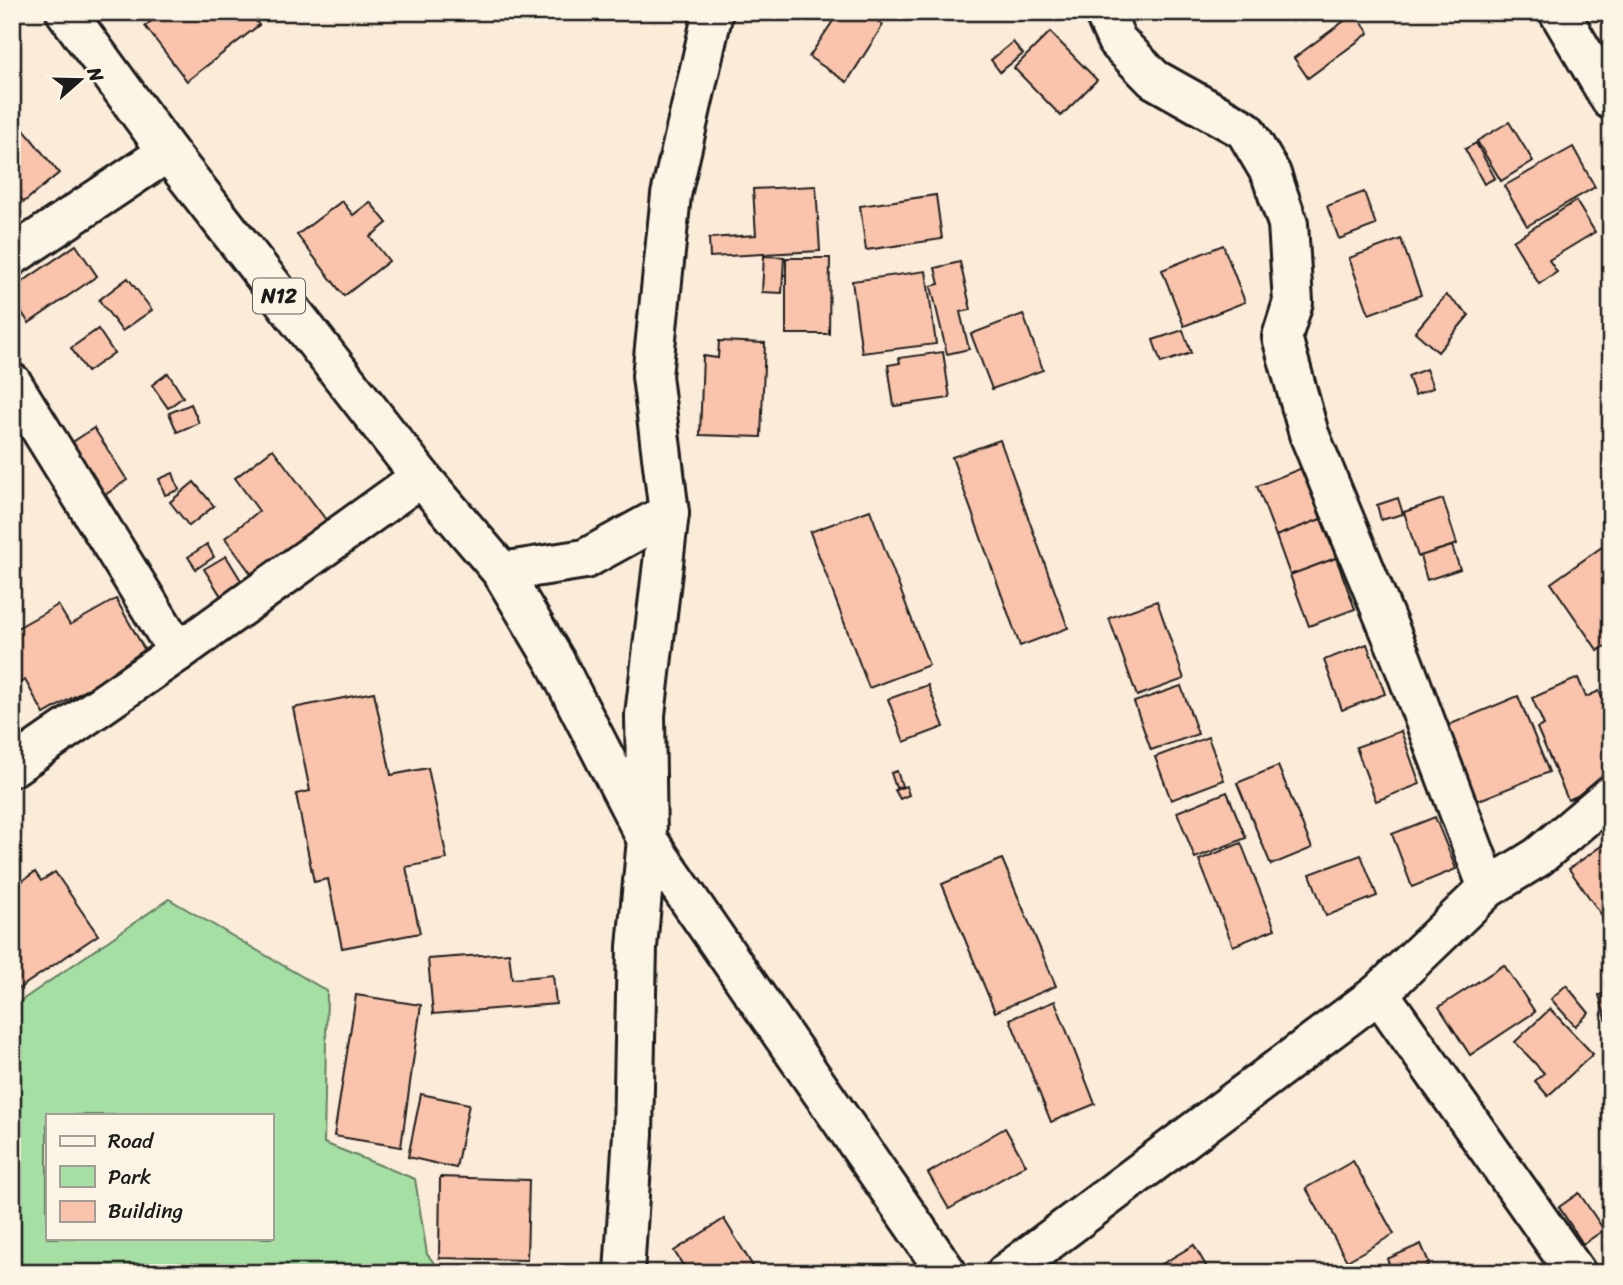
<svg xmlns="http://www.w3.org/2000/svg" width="1623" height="1285" font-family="Sriracha,sans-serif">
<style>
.green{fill:#a6dfa4;stroke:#617e60;stroke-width:2;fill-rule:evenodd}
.building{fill:#f9c4ab;stroke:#1c1c1c;stroke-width:2}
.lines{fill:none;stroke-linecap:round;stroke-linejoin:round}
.minor-casing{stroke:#1c1c1c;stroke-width:44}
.major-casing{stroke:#1c1c1c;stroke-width:44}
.minor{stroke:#fcf5e5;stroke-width:38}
.major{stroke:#fcf5e5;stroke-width:38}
.labels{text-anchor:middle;stroke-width:5;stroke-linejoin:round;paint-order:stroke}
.shield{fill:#fcf5e5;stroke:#5f5d58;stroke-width:2}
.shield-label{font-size:21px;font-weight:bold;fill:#1c1c1c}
</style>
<rect width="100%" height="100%" fill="#fbebd9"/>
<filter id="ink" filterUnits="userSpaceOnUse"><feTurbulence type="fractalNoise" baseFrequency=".0143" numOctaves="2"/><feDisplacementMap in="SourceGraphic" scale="14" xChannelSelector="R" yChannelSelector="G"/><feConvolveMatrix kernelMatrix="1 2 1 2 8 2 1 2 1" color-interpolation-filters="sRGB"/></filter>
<g filter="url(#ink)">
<path class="green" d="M 169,899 L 327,991 L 324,1143 L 415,1179 L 427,1254 L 442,1273 L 12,1273 L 12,1007 ZM 47,1115 L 271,1115 L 271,1238 L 47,1238 Z"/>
<g class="building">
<path d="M 163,12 L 249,12 L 259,25 L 187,81 L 145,26 Z"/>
<path d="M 839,12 L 864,12 L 883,25 L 847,82 L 809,57 Z"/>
<path d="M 1355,13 L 1369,33 L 1308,78 L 1294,58 Z"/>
<path d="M 1050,32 L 1097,80 L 1061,116 L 1014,68 Z"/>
<path d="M 1013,42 L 1023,54 L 1000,72 L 991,60 Z"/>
<path d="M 12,115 L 59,173 L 24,202 L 12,187 Z"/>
<path d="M 1509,122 L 1533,161 L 1501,181 L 1477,141 Z"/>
<path d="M 1476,143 L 1495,178 L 1484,184 L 1465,149 Z"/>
<path d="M 1573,147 L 1595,187 L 1527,226 L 1504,186 Z"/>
<path d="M 816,186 L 820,251 L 710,257 L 709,238 L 756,235 L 753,189 Z"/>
<path d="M 1364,192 L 1376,225 L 1339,239 L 1327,206 Z"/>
<path d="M 936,195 L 942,239 L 866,250 L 860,206 Z"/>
<path d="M 12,200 L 21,213 L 12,220 Z"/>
<path d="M 342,201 L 353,215 L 370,202 L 387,223 L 370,237 L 389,261 L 344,296 L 297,235 Z"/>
<path d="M 1576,201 L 1595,232 L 1549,260 L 1557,272 L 1539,284 L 1513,241 Z"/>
<path d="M 1401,239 L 1421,295 L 1369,314 L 1349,258 Z"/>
<path d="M 76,245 L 97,276 L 29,323 L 12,298 L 12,289 Z"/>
<path d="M 1223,245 L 1245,302 L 1184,326 L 1162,270 Z"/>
<path d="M 764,256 L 784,257 L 782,293 L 762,292 Z"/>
<path d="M 786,258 L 830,258 L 829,334 L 786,334 Z"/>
<path d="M 960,262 L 971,310 L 960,312 L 969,349 L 947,354 L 931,286 L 939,284 L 935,268 Z"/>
<path d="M 926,271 L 936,344 L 862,353 L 852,281 Z"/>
<path d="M 128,278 L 152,310 L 122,331 L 99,300 Z"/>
<path d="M 1446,295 L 1469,315 L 1438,352 L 1415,332 Z"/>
<path d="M 1023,314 L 1043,370 L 992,389 L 971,334 Z"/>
<path d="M 98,329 L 114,353 L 87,372 L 71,348 Z"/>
<path d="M 1183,330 L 1191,353 L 1161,363 L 1153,340 Z"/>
<path d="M 719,341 L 765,343 L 761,437 L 700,435 L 703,356 L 718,358 Z"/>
<path d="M 943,352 L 950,398 L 894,406 L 888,365 L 900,363 L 899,358 Z"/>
<path d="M 1426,369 L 1433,388 L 1415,395 L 1408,376 Z"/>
<path d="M 168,373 L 183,397 L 168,408 L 152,385 Z"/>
<path d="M 191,404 L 199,423 L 177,432 L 169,413 Z"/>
<path d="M 94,428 L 127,480 L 99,499 L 65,447 Z"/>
<path d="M 1000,440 L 1068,628 L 1020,646 L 952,457 Z"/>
<path d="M 273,449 L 332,528 L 258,583 L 225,538 L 259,511 L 235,478 Z"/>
<path d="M 1302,468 L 1321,519 L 1276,536 L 1257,486 Z"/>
<path d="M 173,473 L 179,490 L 165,495 L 159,479 Z"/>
<path d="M 194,482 L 214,506 L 189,526 L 170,502 Z"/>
<path d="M 1398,498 L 1403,514 L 1381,520 L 1377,505 Z"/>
<path d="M 1443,499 L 1457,544 L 1418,557 L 1404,512 Z"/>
<path d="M 870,510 L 929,665 L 869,688 L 810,532 Z"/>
<path d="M 1321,519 L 1336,558 L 1290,575 L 1276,536 Z"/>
<path d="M 207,544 L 214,557 L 196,569 L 188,557 Z"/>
<path d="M 1452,546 L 1460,569 L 1427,580 L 1420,556 Z"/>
<path d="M 1602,547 L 1611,560 L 1611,642 L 1598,651 L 1551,583 Z"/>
<path d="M 226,556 L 242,582 L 221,596 L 204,569 Z"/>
<path d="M 1336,558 L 1355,609 L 1309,626 L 1290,575 Z"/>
<path d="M 116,599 L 147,654 L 44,714 L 25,680 L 12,687 L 12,631 L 58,605 L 70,625 Z"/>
<path d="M 1157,601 L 1184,679 L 1137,696 L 1109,618 Z"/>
<path d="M 1367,644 L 1385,694 L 1342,710 L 1324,660 Z"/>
<path d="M 1578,678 L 1586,697 L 1599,691 L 1611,717 L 1611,781 L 1568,800 L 1537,728 L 1544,725 L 1532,698 Z"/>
<path d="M 928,685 L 944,727 L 904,742 L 888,699 Z"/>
<path d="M 1181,686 L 1198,734 L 1151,750 L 1134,702 Z"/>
<path d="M 374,692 L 391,775 L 428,768 L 447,859 L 406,867 L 420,933 L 342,948 L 328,879 L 314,882 L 296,794 L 310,791 L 293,708 Z"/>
<path d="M 1518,696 L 1549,772 L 1462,807 L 1446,726 Z"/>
<path d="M 1401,731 L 1420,784 L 1376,801 L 1356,747 Z"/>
<path d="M 1208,737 L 1224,780 L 1171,800 L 1155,757 Z"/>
<path d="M 1278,766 L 1312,848 L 1271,865 L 1237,783 Z"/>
<path d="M 897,771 L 902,786 L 896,788 L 891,773 Z"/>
<path d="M 906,786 L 909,795 L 900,799 L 895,790 Z"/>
<path d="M 1227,792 L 1246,838 L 1195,858 L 1177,812 Z"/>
<path d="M 1435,817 L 1456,869 L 1412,887 L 1392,834 Z"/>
<path d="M 1611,839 L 1611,912 L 1603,917 L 1569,869 Z"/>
<path d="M 1241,843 L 1275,929 L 1233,946 L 1199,860 Z"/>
<path d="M 1361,855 L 1377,896 L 1326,916 L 1310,874 Z"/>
<path d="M 1002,859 L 1056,986 L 995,1012 L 942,884 Z"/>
<path d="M 35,872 L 41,881 L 55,872 L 98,935 L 12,993 L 12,873 L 19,883 Z"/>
<path d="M 509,953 L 512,979 L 553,975 L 556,1004 L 433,1014 L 428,959 Z"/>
<path d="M 1504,965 L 1535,1012 L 1470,1055 L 1439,1007 Z"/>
<path d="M 1566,985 L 1589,1013 L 1575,1026 L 1551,999 Z"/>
<path d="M 1611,992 L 1611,1021 L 1607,1022 L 1599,995 Z"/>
<path d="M 356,995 L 421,1005 L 401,1147 L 334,1136 Z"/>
<path d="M 1055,1001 L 1095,1104 L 1051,1122 L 1010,1019 Z"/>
<path d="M 1550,1009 L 1593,1054 L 1548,1096 L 1535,1081 L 1544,1073 L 1515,1042 Z"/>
<path d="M 421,1094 L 469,1104 L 456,1168 L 408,1157 Z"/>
<path d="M 1005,1128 L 1026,1165 L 949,1209 L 928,1173 Z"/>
<path d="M 1353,1161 L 1394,1234 L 1347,1261 L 1306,1188 Z"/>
<path d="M 440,1177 L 529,1180 L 527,1260 L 439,1258 Z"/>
<path d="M 1579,1193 L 1604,1230 L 1583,1244 L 1559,1207 Z"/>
<path d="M 724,1219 L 757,1273 L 688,1273 L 674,1251 Z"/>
<path d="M 1421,1244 L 1430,1265 L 1413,1273 L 1393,1273 L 1387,1259 Z"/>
<path d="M 1194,1245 L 1210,1273 L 1147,1273 Z"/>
</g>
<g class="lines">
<defs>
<g id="minor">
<path d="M 1104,12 L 1117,41 L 1154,79 L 1245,130 L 1271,174 L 1288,224 L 1293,302 L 1282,337 L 1309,434 L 1402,660 L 1488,888"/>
<path d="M 1559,12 L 1611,100"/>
<path d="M 12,256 L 168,152"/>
<path d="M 12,383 L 178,652"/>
<path d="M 12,767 L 178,652 L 421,477"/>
<path d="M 647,839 L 947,1273"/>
<path d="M 1379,993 L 1576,1273"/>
<path d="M 1006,1273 L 1379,993 L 1488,888 L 1538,857 L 1611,795"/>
</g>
<g id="major">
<path d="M 66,12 L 168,152 L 421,477 L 502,572 L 555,661 L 643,832"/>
<path d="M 502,572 L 585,559 L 669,513"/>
<path d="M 624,1273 L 633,1134 L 637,947 L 647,839 L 645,715 L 669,513 L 652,376 L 671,195 L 713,12"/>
</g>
</defs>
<use href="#minor" class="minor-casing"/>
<use href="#major" class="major-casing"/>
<use href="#minor" class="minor"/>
<use href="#major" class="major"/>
</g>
</g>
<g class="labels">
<rect class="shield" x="253" y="278.5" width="52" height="35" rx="5"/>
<g class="shield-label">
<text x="279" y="303">N12</text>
</g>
</g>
<rect width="1623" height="1285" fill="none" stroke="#fcf5e5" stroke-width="42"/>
<rect x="21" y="21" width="1581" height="1243" fill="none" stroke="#1c1c1c" stroke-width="2.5" filter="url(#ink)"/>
<rect x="46" y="1114" width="228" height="126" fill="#fcf5e5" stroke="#a29e95" stroke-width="2"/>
<rect x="60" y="1136" width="35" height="10" fill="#fcf5e5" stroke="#a29e95" stroke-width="2"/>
<text x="108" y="1148" font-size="21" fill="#1c1c1c">Road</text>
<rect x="60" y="1166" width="35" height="21" fill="#a6dfa4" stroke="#a29e95" stroke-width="2"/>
<text x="108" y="1184" font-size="21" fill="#1c1c1c">Park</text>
<rect x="60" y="1201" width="35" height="21" fill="#f9c4ab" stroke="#a29e95" stroke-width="2"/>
<text x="108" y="1218" font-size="21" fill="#1c1c1c">Building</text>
<g transform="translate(80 80) rotate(70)" stroke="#fcf5e5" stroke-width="5" paint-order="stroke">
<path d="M0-5L12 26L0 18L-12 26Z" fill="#1c1c1c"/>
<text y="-10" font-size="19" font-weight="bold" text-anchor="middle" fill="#1c1c1c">N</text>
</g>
</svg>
